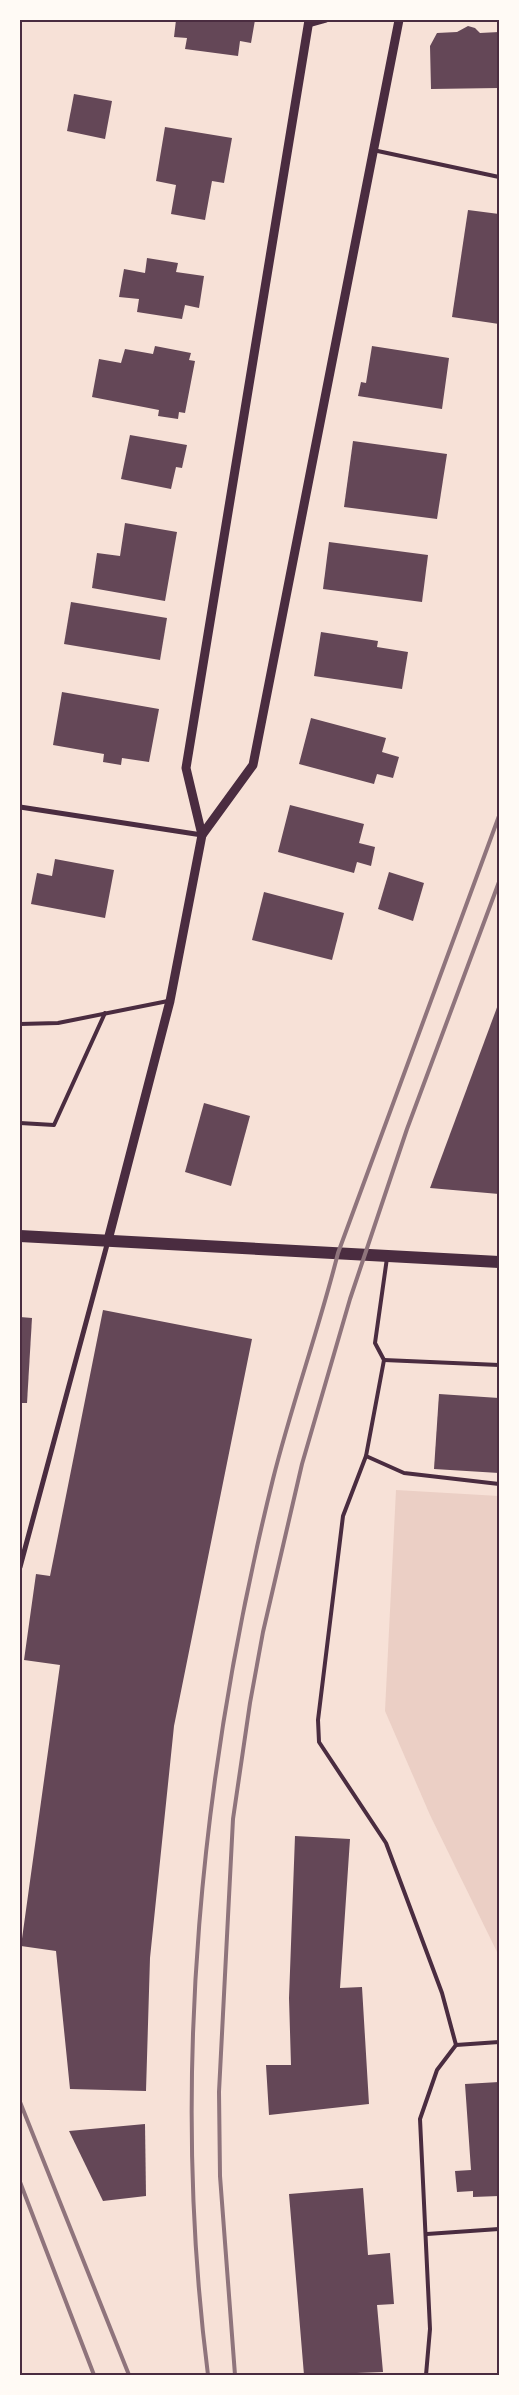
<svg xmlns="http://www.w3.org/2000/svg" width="519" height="2395" font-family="'Noto Sans',sans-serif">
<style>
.green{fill:#ebcfc5}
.building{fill:#644757}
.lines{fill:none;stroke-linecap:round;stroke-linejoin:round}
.service{stroke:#4a2c40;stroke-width:4}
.minor{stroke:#4a2c40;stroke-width:5}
.tertiary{stroke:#4a2c40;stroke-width:9}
.primary{stroke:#4a2c40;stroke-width:12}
.rail{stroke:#8f747c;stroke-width:4}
.neatline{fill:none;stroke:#4a2c40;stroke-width:2}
</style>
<rect width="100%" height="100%" fill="#f7e1d7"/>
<path class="green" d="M 396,1490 L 499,1496 L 499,1956 L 430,1815 L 385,1711 Z"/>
<g class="building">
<path d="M 176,20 L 255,20 L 251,43 L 240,41 L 238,56 L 185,49 L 187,38 L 174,37 Z"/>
<path d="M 468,26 L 475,28 L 480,33 L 499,32 L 499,88 L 431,89 L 430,46 L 437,33 L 457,32 Z"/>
<path d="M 74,94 L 112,101 L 105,139 L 67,131 Z"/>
<path d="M 165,127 L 232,138 L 224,183 L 212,181 L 205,220 L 171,214 L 176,185 L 156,181 Z"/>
<path d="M 468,210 L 499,214 L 499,324 L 452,317 Z"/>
<path d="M 147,258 L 178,263 L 176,272 L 204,276 L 199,308 L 185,305 L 182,319 L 137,312 L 139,299 L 119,297 L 124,269 L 145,273 Z"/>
<path d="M 155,346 L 191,353 L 189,360 L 195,361 L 185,413 L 179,412 L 178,419 L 158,416 L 159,410 L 92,397 L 99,359 L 121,363 L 125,349 L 153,354 Z"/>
<path d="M 372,346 L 449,358 L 442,409 L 358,396 L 361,382 L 366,383 Z"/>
<path d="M 130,435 L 187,445 L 182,468 L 176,467 L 171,489 L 121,479 Z"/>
<path d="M 353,441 L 447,454 L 437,519 L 344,507 Z"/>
<path d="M 125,523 L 177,532 L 165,601 L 92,588 L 97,553 L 120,556 Z"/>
<path d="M 329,542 L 428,555 L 422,602 L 323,589 Z"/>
<path d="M 71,602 L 167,618 L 160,660 L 64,644 Z"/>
<path d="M 321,632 L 378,641 L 377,647 L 408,652 L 402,689 L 314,676 Z"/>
<path d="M 62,692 L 159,709 L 149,762 L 122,758 L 121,765 L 103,762 L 104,754 L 53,745 Z"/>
<path d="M 311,718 L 386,738 L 382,752 L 399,757 L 393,778 L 377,774 L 374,784 L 299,764 Z"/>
<path d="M 290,805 L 364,824 L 359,843 L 375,847 L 371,866 L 357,862 L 354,873 L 278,852 Z"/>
<path d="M 55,859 L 114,870 L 105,918 L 31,904 L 37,873 L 52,876 Z"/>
<path d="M 389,872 L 424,883 L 413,921 L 378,909 Z"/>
<path d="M 264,892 L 344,913 L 332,960 L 252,940 Z"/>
<path d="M 499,1003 L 499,1194 L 430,1188 L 499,1002 Z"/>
<path d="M 204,1103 L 250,1116 L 231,1186 L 185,1172 Z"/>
<path d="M 103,1310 L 252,1339 L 174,1726 L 150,1958 L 146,2091 L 70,2089 L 56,1951 L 21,1946 L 60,1665 L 24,1660 L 36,1574 L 50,1576 Z"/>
<path d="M 20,1317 L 32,1318 L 27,1403 L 20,1403 Z"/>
<path d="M 439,1394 L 499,1398 L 499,1473 L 434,1469 Z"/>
<path d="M 295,1836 L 350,1839 L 340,1988 L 362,1987 L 369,2104 L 269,2115 L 266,2065 L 291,2065 L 289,1998 Z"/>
<path d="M 499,2082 L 499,2196 L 473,2197 L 473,2191 L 457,2192 L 455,2171 L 471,2170 L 465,2084 Z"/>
<path d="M 145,2124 L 146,2196 L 103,2201 L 69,2131 Z"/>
<path d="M 363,2188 L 368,2255 L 390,2253 L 394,2304 L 377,2305 L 383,2372 L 304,2375 L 289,2194 Z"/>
</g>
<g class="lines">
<g class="service">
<path d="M 373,150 L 499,177"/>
<path d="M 20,1024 L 58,1023 L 168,1001"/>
<path d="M 20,1123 L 54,1125 L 105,1013"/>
<path d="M 384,1360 L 366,1456 L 343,1516 L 318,1720 L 319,1742 L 386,1843 L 442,1993 L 456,2045 L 499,2042"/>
<path d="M 384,1360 L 499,1365"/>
<path d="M 384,1360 L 375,1343 L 387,1258"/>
<path d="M 366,1456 L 404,1473 L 499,1484"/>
<path d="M 427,2234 L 499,2229"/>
<path d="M 426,2375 L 430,2329 L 420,2119 L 437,2070 L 456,2045"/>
</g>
<g class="minor">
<path d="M 308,25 L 326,20"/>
<path d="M 20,807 L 202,835"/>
<path d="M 20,1567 L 108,1241"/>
</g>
<g class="tertiary">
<path d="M 202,835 L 253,765 L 399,20"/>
<path d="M 108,1240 L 170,1001 L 202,835 L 186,768 L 309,20"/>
</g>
<path class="primary" d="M 20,1236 L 499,1262"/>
<g class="rail">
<path d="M 20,2102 L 129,2375"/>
<path d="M 20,2182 L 94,2375"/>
<path d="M 208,2375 C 170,2077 201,1770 273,1479 C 292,1403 319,1329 338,1253 L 499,816"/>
<path d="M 235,2375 L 220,2176 L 219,2092 L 233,1819 L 250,1703 L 263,1632 L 302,1464 L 350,1299 L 407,1129 L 499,882"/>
</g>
</g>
<rect width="519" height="2395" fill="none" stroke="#fffaf5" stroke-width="42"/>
<rect x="21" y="21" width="477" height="2353" class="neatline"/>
</svg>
